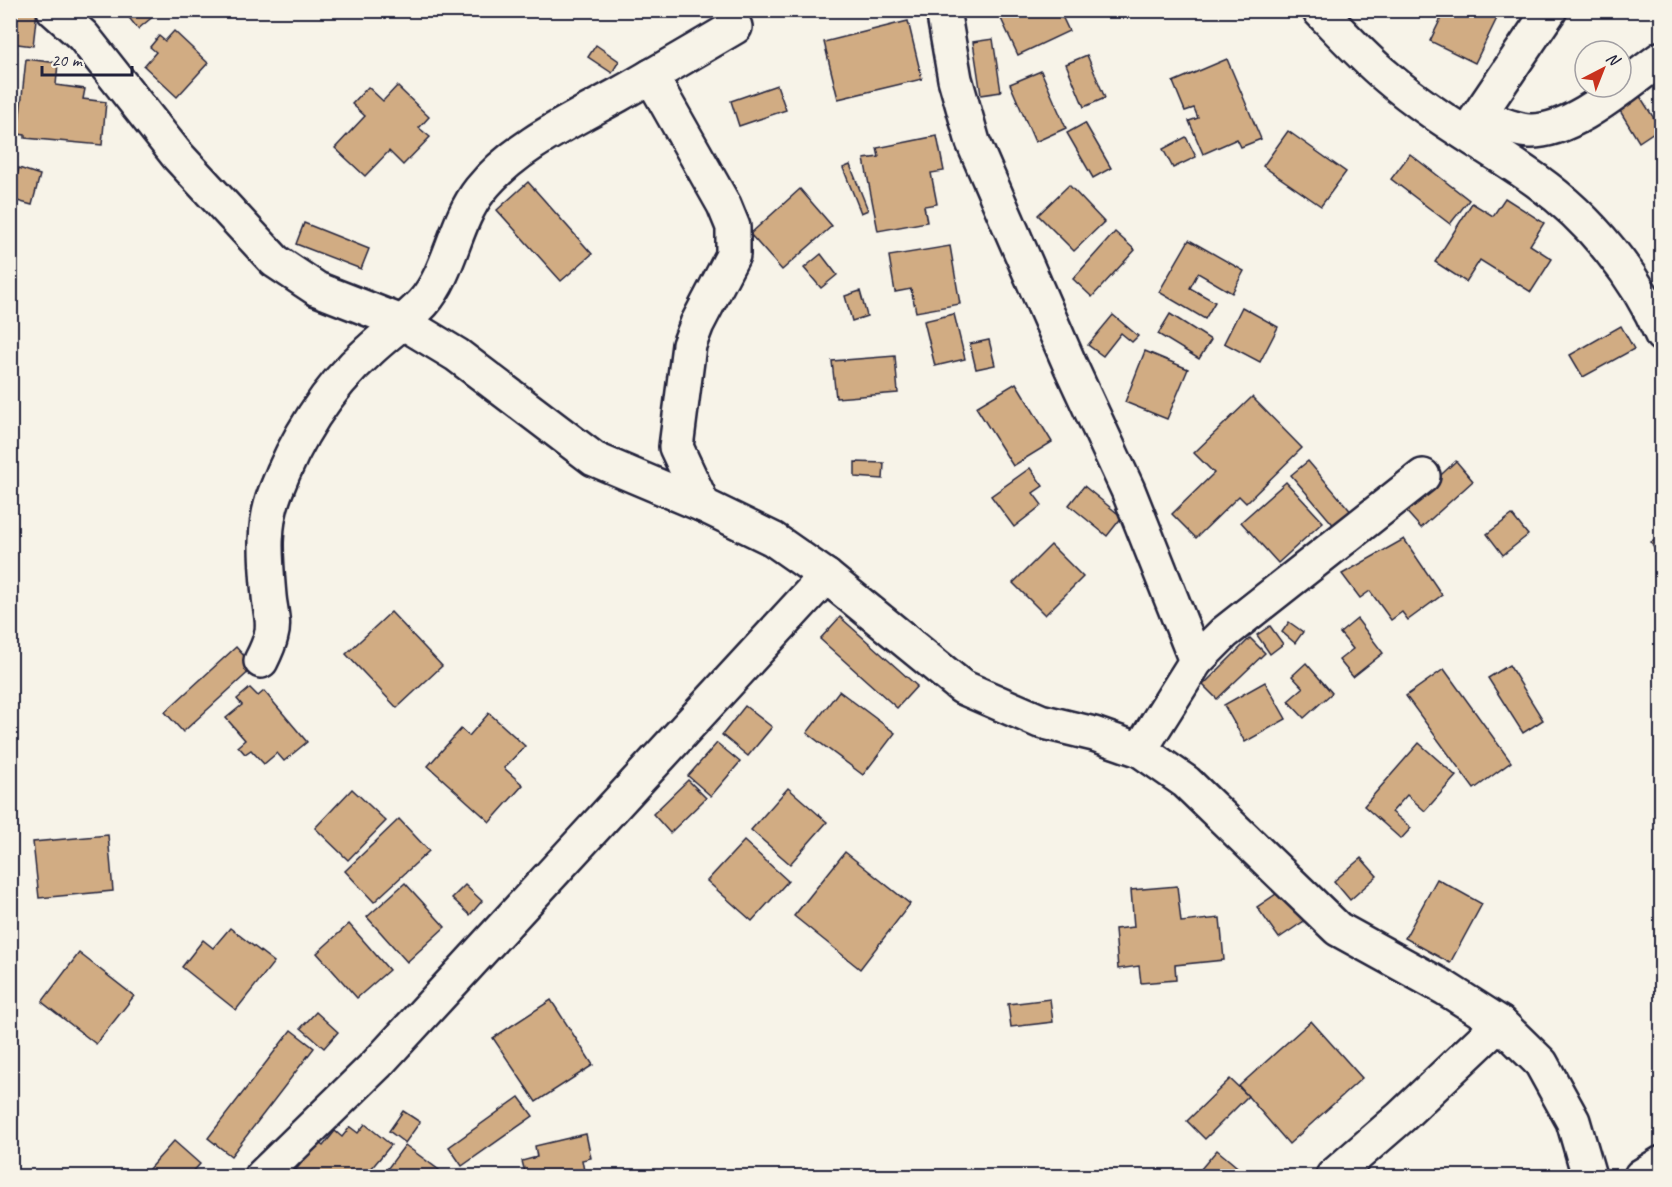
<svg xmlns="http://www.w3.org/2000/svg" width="1672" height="1187" font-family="Caveat,sans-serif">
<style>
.building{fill:#d1ac83;stroke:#22223b;stroke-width:1.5}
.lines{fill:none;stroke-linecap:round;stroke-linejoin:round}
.minor-casing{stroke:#22223b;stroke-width:38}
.minor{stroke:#f7f3e8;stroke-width:33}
</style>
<rect width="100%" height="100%" fill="#f7f3e8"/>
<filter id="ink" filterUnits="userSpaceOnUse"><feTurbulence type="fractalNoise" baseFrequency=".0167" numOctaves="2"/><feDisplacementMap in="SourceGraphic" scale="12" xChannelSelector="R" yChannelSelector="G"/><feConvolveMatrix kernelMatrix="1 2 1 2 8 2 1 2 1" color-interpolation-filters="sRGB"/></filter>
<g filter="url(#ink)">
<g class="building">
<path d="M 10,10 L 37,10 L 33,46 L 10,43 Z"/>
<path d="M 123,10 L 161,10 L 138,29 Z"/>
<path d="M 997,10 L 1059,10 L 1069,31 L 1018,55 Z"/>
<path d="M 1445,10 L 1501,10 L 1475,63 L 1430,41 Z"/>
<path d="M 908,21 L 922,79 L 838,99 L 824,42 Z"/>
<path d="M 174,31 L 208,63 L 177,97 L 144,66 L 156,52 L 150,47 L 159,36 L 165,41 Z"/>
<path d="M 993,39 L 1001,92 L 981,95 L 973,42 Z"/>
<path d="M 596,45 L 619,61 L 612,73 L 588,57 Z"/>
<path d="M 10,51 L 17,52 L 10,103 Z"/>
<path d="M 1087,55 L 1105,98 L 1084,107 L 1066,64 Z"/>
<path d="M 26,59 L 58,63 L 56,85 L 85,89 L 83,99 L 106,102 L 102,145 L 25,138 L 25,135 L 18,134 Z"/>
<path d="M 1227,59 L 1261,139 L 1241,147 L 1237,139 L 1203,154 L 1189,121 L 1198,118 L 1194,108 L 1185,111 L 1173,82 Z"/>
<path d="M 1041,71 L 1066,128 L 1035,142 L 1010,84 Z"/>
<path d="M 777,85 L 786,110 L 739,126 L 731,101 Z"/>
<path d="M 397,86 L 429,117 L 419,128 L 430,137 L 403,165 L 389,151 L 365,176 L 335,148 L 365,116 L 352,104 L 368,87 L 383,101 Z"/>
<path d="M 1638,93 L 1660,128 L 1639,142 L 1617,106 Z"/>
<path d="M 1085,123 L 1111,168 L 1093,178 L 1067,133 Z"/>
<path d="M 1288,131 L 1346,172 L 1321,206 L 1263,166 Z"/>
<path d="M 937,136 L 944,171 L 931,173 L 937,204 L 924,206 L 927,222 L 878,231 L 864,159 L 879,157 L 877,148 Z"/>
<path d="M 1186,137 L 1196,157 L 1173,168 L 1163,149 Z"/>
<path d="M 1410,154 L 1469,200 L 1450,224 L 1391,179 Z"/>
<path d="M 850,165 L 868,210 L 861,213 L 843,168 Z"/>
<path d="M 19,168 L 40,175 L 32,205 L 10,199 Z"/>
<path d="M 528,182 L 592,254 L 561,281 L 497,210 Z"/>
<path d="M 1069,185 L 1104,222 L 1074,251 L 1038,215 Z"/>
<path d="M 800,189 L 832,226 L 782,270 L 750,234 Z"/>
<path d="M 1505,198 L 1544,223 L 1530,245 L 1552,259 L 1531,292 L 1480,260 L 1466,282 L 1435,262 L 1472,203 L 1493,216 Z"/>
<path d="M 304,223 L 369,249 L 361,269 L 296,244 Z"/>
<path d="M 1115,232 L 1135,250 L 1092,297 L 1073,279 Z"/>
<path d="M 1189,240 L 1244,271 L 1232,293 L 1198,273 L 1190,288 L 1215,302 L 1205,319 L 1159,292 Z"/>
<path d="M 950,246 L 960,304 L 916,312 L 911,289 L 895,292 L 889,256 Z"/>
<path d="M 821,254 L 837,275 L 821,288 L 804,268 Z"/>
<path d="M 860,291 L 867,316 L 852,321 L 845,296 Z"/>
<path d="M 1242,307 L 1278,327 L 1260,362 L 1224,343 Z"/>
<path d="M 954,314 L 965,359 L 935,366 L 924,321 Z"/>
<path d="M 1170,314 L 1211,340 L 1199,359 L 1158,334 Z"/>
<path d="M 1113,315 L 1138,336 L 1132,342 L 1121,333 L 1103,356 L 1088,345 Z"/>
<path d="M 1621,326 L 1634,349 L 1583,377 L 1570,355 Z"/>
<path d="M 989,340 L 995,365 L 976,369 L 970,344 Z"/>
<path d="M 1145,351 L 1188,369 L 1167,419 L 1125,402 Z"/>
<path d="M 895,356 L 898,393 L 836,398 L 832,361 Z"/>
<path d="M 1016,383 L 1052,442 L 1013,466 L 976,407 Z"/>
<path d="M 1252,397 L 1302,448 L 1246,503 L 1239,496 L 1196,538 L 1172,514 L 1214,473 L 1194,453 Z"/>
<path d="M 1308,461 L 1359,521 L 1342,535 L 1291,475 Z"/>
<path d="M 1456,461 L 1473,481 L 1421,528 L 1404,509 Z"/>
<path d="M 855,462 L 884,463 L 883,479 L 855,477 Z"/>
<path d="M 1030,468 L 1043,486 L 1033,493 L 1042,505 L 1014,527 L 991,496 Z"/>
<path d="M 1286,482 L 1323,522 L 1278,563 L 1241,522 Z"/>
<path d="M 1084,486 L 1122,517 L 1107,536 L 1069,505 Z"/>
<path d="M 1512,515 L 1528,535 L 1503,555 L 1487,534 Z"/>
<path d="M 1662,537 L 1662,564 L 1651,542 Z"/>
<path d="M 1404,539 L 1442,595 L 1408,620 L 1402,612 L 1391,620 L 1370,591 L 1360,598 L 1342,574 Z"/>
<path d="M 1051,545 L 1083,577 L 1045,615 L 1013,583 Z"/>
<path d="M 391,612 L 442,666 L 397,708 L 346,654 Z"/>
<path d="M 840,617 L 917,686 L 897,708 L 820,639 Z"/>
<path d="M 1357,619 L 1383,653 L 1353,677 L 1339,660 L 1353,649 L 1340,633 Z"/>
<path d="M 1289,622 L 1303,632 L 1295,643 L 1282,632 Z"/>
<path d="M 1270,626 L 1283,644 L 1270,654 L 1257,635 Z"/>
<path d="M 1250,638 L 1265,653 L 1217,699 L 1203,685 Z"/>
<path d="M 236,647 L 254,667 L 183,732 L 165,712 Z"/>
<path d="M 1306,663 L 1332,693 L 1304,718 L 1288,701 L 1303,688 L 1292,676 Z"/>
<path d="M 1509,665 L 1543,720 L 1523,733 L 1488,678 Z"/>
<path d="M 1444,669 L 1511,762 L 1474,789 L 1406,696 Z"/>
<path d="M 1265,682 L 1286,719 L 1245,742 L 1224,705 Z"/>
<path d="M 250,688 L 258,696 L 264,691 L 307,742 L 284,761 L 277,753 L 264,764 L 251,750 L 245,754 L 238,746 L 245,740 L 226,718 L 242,705 L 237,699 Z"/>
<path d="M 839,691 L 895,733 L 863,775 L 807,733 Z"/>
<path d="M 745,706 L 772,727 L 748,756 L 722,735 Z"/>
<path d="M 489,713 L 525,746 L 504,768 L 523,785 L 490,822 L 428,766 L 461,729 L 469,736 Z"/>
<path d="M 717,743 L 740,762 L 711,796 L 688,776 Z"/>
<path d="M 1419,743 L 1456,776 L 1425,811 L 1407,795 L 1392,812 L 1411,828 L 1401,839 L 1364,806 Z"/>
<path d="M 688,780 L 706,798 L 670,833 L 653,814 Z"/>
<path d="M 788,788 L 827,822 L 790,864 L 751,830 Z"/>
<path d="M 352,789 L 386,821 L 348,860 L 315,828 Z"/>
<path d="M 399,819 L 429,851 L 374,902 L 345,871 Z"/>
<path d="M 108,835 L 113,891 L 39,898 L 33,842 Z"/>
<path d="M 744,841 L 788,881 L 752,921 L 707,881 Z"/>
<path d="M 845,852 L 910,904 L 860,969 L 794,916 Z"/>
<path d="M 1361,858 L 1377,876 L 1350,900 L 1334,881 Z"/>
<path d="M 1437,879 L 1482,904 L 1450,963 L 1405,938 Z"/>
<path d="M 405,883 L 445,927 L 407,962 L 367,917 Z"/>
<path d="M 465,885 L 482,901 L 470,915 L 452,898 Z"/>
<path d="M 1177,886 L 1181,922 L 1220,918 L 1224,960 L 1175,965 L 1176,980 L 1141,983 L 1139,966 L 1118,969 L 1115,929 L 1134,927 L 1131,890 Z"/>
<path d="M 1282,890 L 1304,921 L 1279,938 L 1257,907 Z"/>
<path d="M 349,924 L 389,970 L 357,998 L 317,953 Z"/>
<path d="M 230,928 L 274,962 L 236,1010 L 182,967 L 203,940 L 213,948 Z"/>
<path d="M 79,953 L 134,996 L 96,1044 L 42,1002 Z"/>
<path d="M 1050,999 L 1053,1022 L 1011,1027 L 1008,1004 Z"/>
<path d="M 551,1000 L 593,1065 L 536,1102 L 493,1038 Z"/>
<path d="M 316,1012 L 338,1032 L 324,1048 L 301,1028 Z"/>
<path d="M 1311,1021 L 1362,1078 L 1289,1144 L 1239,1086 Z"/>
<path d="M 291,1030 L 314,1048 L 231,1156 L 208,1138 Z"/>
<path d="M 1230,1079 L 1248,1096 L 1205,1139 L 1187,1121 Z"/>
<path d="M 519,1097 L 533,1116 L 462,1166 L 449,1147 Z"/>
<path d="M 403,1111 L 420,1122 L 405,1143 L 389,1131 Z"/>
<path d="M 365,1124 L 391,1145 L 365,1176 L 360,1172 L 357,1176 L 302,1176 L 295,1171 L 318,1142 L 323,1146 L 335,1131 L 342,1137 L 350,1127 L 358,1133 Z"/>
<path d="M 586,1134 L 591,1158 L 582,1160 L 585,1176 L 526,1176 L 522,1161 L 537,1157 L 535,1146 Z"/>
<path d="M 174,1141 L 200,1164 L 189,1176 L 156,1176 L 148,1170 Z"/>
<path d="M 405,1145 L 439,1170 L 434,1176 L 382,1176 Z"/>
<path d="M 1217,1150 L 1248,1176 L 1195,1176 Z"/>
</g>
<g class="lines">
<defs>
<g id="minor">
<path d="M 54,10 L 83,36 L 177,155 L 275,261 L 317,289 L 404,323 L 457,355 L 594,459 L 703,505 L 773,539 L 826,576 L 962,687 L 1040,721 L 1094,734 L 1140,750 L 1186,782 L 1338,929 L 1445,988 L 1500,1023 L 1541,1063 L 1573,1121 L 1589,1176"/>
<path d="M 943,10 L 955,79 L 973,142 L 1070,365 L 1128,490 L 1196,661"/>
<path d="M 1319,10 C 1341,33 1363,57 1387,77 C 1433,117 1488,146 1537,181 C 1589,218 1637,276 1662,335"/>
<path d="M 651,76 L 724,205 L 733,227 L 733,255 L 697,324 L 689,345 L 676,447 L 703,505"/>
<path d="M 1480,116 C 1495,121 1513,130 1529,131 C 1572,133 1628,82 1662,58"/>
<path d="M 1468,131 L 1550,10"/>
<path d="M 261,661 C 265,653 269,645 271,636 C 275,623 270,609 269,596 C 266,561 262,526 275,493 C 295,440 327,388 369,351 C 387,334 406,321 423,303 C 451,271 454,223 480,190 C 514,147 571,121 618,95 C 657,73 696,50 735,27"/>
<path d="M 1140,750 L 1196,661 L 1224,633 L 1423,476"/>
<path d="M 262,1176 L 377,1064 L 826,576"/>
<path d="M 1333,1176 L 1401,1117 L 1500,1023"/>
<path d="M 1641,1176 L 1662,1163"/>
</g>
</defs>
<use href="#minor" class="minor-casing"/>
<use href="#minor" class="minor"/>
</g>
</g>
<rect width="1672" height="1187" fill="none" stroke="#f7f3e8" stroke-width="36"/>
<rect x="18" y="18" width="1636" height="1151" fill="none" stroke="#22223b" stroke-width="2" filter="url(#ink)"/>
<g transform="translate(1603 69) rotate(42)"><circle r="28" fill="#f7f3e8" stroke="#a29fa3" stroke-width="1.5"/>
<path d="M0-4.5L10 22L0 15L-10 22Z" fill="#c8321e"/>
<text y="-9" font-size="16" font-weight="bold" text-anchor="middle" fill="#22223b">N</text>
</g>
<path d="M42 66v9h90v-9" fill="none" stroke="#22223b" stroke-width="3"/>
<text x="51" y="66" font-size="18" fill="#22223b" stroke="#f7f3e8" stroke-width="4.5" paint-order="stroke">20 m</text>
</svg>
